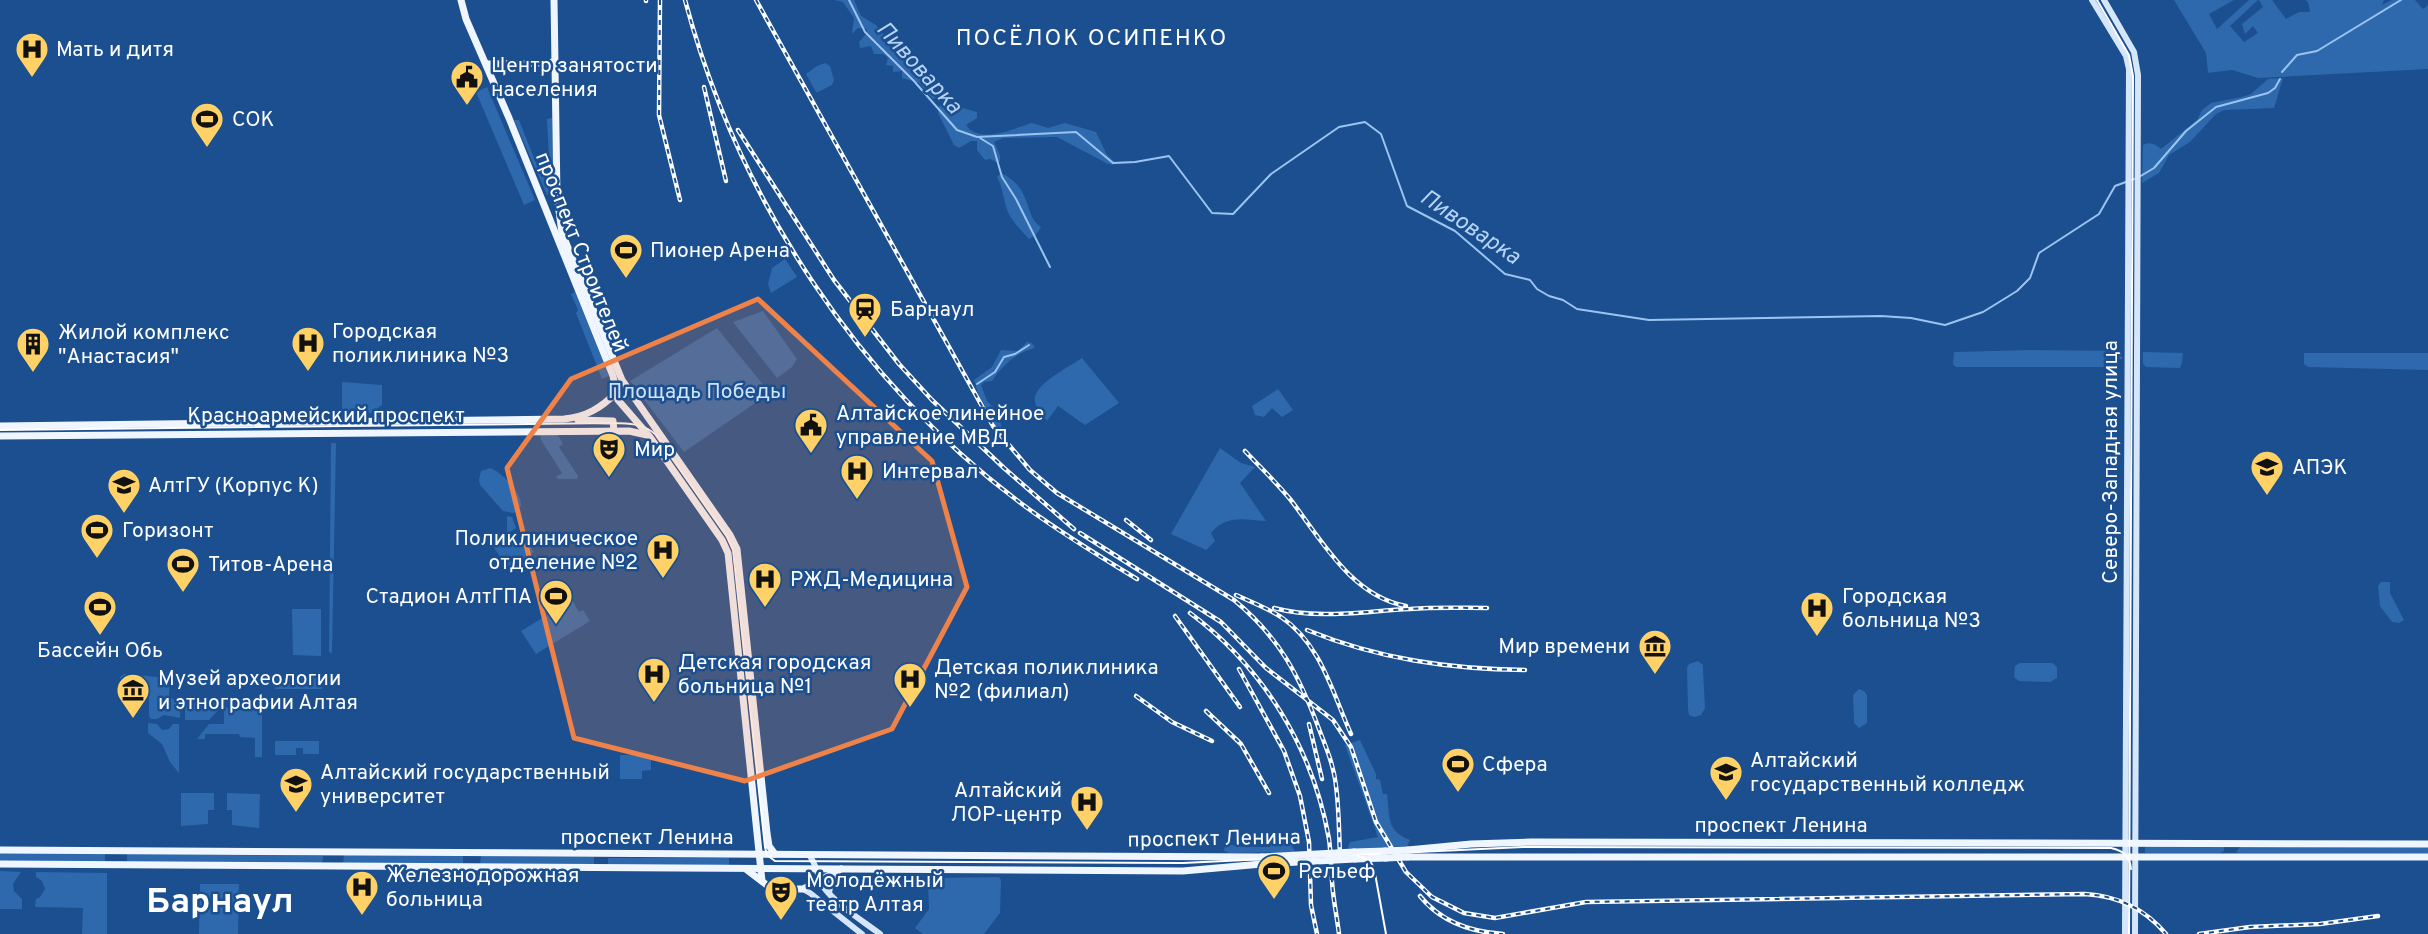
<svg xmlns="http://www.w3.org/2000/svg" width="2428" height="934" font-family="Overpass,sans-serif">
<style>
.green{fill:#2e69ad}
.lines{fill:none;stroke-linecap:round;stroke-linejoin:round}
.stream{stroke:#9cc4f0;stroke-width:2}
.secondary{stroke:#d6e6fa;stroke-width:6}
.primary{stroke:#f0f6ff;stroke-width:7}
.tram{stroke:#fff;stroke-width:2}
.rail-casing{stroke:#fff;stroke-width:4.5}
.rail{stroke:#1b4f8f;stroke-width:2;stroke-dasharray:5;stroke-linecap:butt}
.primary-bridge{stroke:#f0f6ff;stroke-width:7}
.marked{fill:#ee8249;fill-opacity:0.2;stroke:#ee8249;stroke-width:5;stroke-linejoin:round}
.labels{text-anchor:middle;stroke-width:5;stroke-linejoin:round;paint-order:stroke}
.poi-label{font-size:21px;fill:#fff;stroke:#1b4f8f;text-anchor:start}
.street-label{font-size:21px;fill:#fff;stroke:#1b4f8f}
.park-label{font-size:21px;fill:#cfe3fa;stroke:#1b4f8f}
.neighbourhood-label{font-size:23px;letter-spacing:2px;fill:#fff;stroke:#1b4f8f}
.water-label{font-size:23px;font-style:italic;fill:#b5d3f5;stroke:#1b4f8f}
.town-label{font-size:35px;font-weight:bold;fill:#fff;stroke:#1b4f8f}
</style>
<rect width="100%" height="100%" fill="#1b4f8f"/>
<g class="green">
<path d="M 834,0 L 854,0 L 861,16 L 876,25 L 894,47 L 903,50 L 914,48 L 906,53 L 903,58 L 911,61 L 927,77 L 932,75 L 939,80 L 929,83 L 938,100 L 932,98 L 919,83 L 902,78 L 902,71 L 893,72 L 893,66 L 886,65 L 888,58 L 883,54 L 874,54 L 871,46 L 860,48 L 859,42 L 866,34 L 867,29 L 858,28 L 852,34 L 854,18 L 843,2 Z"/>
<path d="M 2174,0 L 2234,0 L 2209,14 L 2217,29 L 2249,0 L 2258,0 L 2230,26 L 2244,42 L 2258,33 L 2253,26 L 2245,34 L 2242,24 L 2263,7 L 2259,0 L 2272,0 L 2286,19 L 2299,12 L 2310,12 L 2308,2 L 2305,0 L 2384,0 L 2382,5 L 2392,0 L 2415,0 L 2423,9 L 2428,5 L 2428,69 L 2258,78 L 2232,70 L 2208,73 L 2206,53 Z"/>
<path d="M 825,63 L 830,66 L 834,80 L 832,85 L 818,92 L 816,92 L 806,74 L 817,66 Z"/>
<path d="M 2283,78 L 2274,108 L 2224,110 L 2216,114 L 2190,142 L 2169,155 L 2159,173 L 2142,183 L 2143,145 C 2151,141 2156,145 2161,149 L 2197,120 L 2202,110 L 2211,103 L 2242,97 L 2251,94 L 2268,79 Z"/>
<path d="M 487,87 L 535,200 L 524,205 L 476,92 Z"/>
<path d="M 948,104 L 977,112 L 977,118 L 966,125 C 979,145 1015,128 1032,123 L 1048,128 L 1065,123 L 1096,132 L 1107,155 L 1115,162 L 1113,165 L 1108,164 L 1057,137 L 1003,138 L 994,142 L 1000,155 L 1000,161 L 998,163 L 990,159 L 985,160 L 977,150 L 977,141 L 971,141 L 959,148 L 954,145 L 938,113 L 939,106 Z"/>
<path d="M 552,118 L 554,191 L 547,195 L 514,120 L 519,120 L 536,163 L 549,159 L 547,119 Z"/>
<path d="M 1001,173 C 1033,188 1024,217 1041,227 L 1036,235 L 1029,239 C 1020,229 1009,219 1006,206 C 1003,196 1002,186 997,177 Z"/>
<path d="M 785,259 L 797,277 L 771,293 L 768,284 L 772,268 Z"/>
<path d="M 575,292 L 609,376 L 602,379 L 576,313 L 578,310 L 571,294 Z"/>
<path d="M 763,311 L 797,359 L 792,367 L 777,378 L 733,322 Z"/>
<path d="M 717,328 L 770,393 L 684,452 L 630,381 Z"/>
<path d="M 1027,342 L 1032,343 L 1035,348 C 1017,352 1002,366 992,381 L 984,382 L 981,385 L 987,401 L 1004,418 L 1000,422 L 1006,437 L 1004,439 L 979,396 L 974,380 L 992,367 L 1001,350 L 1018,351 Z"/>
<path d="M 2031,350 L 2122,351 L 2122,359 L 2113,360 L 2110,367 L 1956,367 L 1953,364 L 1954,352 Z"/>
<path d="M 2143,352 L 2183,353 L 2182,363 L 2180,368 L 2146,367 L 2143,364 Z"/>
<path d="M 2304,353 L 2428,353 L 2428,370 L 2308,367 L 2304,364 Z"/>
<path d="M 1082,358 L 1119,403 L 1085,425 L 1058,406 L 1047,421 C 1043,416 1036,408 1035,402 C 1031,385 1069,367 1082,358 Z"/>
<path d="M 342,382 L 382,385 L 382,405 L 371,413 L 342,413 Z"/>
<path d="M 1278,389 L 1293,410 L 1282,417 L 1272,408 L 1264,417 L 1255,415 L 1252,406 Z"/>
<path d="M 540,435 L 558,435 L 563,444 L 559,447 L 578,476 L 577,479 L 558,479 L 556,477 L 562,473 L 541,440 Z"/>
<path d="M 331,443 L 336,443 L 332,653 L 329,652 Z"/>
<path d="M 1220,448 L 1241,463 L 1255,467 L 1240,483 L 1266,521 C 1244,520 1227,514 1211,533 L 1215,541 L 1206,550 L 1171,534 Z"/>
<path d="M 490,468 C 502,472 522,493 521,506 L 514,513 L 503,511 L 480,485 L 479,480 L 481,471 Z"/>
<path d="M 507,516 L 512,517 L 516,528 L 510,532 L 521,547 L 528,543 L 534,552 L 508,569 L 493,546 L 507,537 Z"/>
<path d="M 2381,582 L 2390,582 L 2390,593 L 2404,620 L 2399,623 L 2392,622 L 2380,606 L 2378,586 Z"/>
<path d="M 572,600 L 579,612 L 583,610 L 590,621 L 536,654 L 521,631 Z"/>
<path d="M 292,609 L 321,609 L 321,656 L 293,655 Z"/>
<path d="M 1698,661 L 1703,665 L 1703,669 L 1705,708 L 1701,715 L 1694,717 L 1689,715 L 1688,709 L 1687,668 L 1689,664 Z"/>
<path d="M 2020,663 L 2052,663 L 2057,667 L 2057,678 L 2050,682 L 2019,681 L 2014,677 L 2015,666 Z"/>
<path d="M 124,674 L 170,678 L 169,696 L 180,704 L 180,718 L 164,715 L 157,719 L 151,719 L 149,717 L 149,693 L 147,689 L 120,686 L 120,677 Z"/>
<rect x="275" y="678" width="47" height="11"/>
<path d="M 1859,689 L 1864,691 L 1867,695 L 1867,723 L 1859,728 L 1854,723 L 1853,695 Z"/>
<path d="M 185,703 L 220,703 L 220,708 L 209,720 L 185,720 Z"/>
<path d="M 224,704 L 229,710 L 262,710 L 262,757 L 255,757 L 255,738 L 240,737 L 239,734 L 205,734 L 205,739 L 197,739 L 209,724 L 224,724 Z"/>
<path d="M 148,723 L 157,724 L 162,730 L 169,729 L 173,724 L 179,724 L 179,773 L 170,762 L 162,744 L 148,733 Z"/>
<path d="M 1360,740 L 1376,774 L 1376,779 L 1380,780 L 1383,794 L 1387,794 C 1390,817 1386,831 1410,840 L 1407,846 L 1350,849 L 1348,847 L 1350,842 L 1378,837 L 1345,745 Z"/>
<path d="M 275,741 L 319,741 L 319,754 L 303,754 L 303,748 L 296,748 L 296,755 L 275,755 Z"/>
<path d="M 620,755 L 651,755 L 651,770 L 642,771 L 642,779 L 620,779 Z"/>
<path d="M 181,793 L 214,793 L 214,810 L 208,810 L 208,824 L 181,826 Z"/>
<path d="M 227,793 L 260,794 L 259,828 L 232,825 L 232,810 L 227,810 Z"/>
<path d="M 1282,835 L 1287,836 L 1295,852 L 1229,853 L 1224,851 L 1225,845 L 1227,844 L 1243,847 L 1270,847 L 1276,836 Z"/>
<path d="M 2145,845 L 2220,846 L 2224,847 L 2224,851 L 2220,853 L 2145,853 Z"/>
<path d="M 2240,847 L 2428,847 L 2428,854 L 2240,853 L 2236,852 Z"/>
<path d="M 0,852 L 105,853 L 105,862 L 0,861 Z"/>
<path d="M 127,854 L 323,856 L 322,864 L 127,862 Z"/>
<path d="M 344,855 L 463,856 L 463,865 L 343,865 Z"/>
<path d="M 481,856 L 594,857 L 594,866 L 480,865 Z"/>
<path d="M 608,858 L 729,858 L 729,867 L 608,866 Z"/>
<path d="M 0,871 L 21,872 L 13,884 L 14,891 L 22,899 L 22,909 L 0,909 Z"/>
<path d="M 36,872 L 107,873 L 107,934 L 82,934 L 83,908 L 35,907 L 36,899 L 40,897 L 45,889 L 42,881 L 36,877 Z"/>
<path d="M 999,877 L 1001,880 L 1000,913 L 984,934 L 923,934 L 915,928 L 929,909 L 928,882 L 931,878 Z"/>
<path d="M 200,884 L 239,884 L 238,934 L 199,934 Z"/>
</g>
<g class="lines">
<g class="stream">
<path d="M 849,0 L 865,32 L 913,80 L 957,130 L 977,137 L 1076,132 L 1113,163 L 1135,162 L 1169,156 L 1212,213 L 1233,214 L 1271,174 L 1339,127 L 1365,122 L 1381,134 L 1407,206 L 1455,231 L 1505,274 L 1530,280 L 1537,289 L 1549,296 L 1563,300 L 1577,309 L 1649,320 L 1881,316 L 1911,318 L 1945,325 L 1983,312 L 2017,291 L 2030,278 L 2039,253 L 2099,214 L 2115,186 L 2134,179"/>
<path d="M 2282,72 L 2297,55 L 2317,51 L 2401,0"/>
<path d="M 980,138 L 993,146 L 1002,177 L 1016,199 L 1050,267"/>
<path d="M 2139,177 L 2154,168 L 2186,131 L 2216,107 L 2268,93 L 2275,88 L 2280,79"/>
<path d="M 977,384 L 995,372 L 1004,357 L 1015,354 L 1029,345"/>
</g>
<g class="secondary">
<path d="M 2092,0 L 2126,56 L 2129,69 L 2125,934"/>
<path d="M 2104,0 L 2134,52 L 2138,75 L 2135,934"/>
<path d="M 809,855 C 817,865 817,875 823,886 C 834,903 863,921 880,934"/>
<path d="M 803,889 L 810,893 L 862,934"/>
<path d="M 829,893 L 831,881 L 837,873"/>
</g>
<g class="primary">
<path d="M 461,0 L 466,19 L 509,118 L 613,376 L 618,400 L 650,437 L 722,540 L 728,553 L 762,881"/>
<path d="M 554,0 L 557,196 L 562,233 L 622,380 L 730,535 L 737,549 L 767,833 L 769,846 L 775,854"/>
<path d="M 487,64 L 549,63 L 555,61"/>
<path d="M 578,420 L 613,421 L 614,431"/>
<path d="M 0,426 L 564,419 C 586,417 601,408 617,392"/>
<path d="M 0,436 L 629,431 L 647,435"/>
<path d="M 0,850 L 1262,857"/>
<path d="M 1408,850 L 1471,844 L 1531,842 L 2428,844"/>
<path d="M 1354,852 L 1385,851"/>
<path d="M 1408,857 L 2428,857"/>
<path d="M 1355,859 L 1386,858"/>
<path d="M 0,864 L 1183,871 L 1262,864"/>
<path d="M 747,870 L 772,889 L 803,889 L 841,869"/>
</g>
<g class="tram">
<path d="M 2097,0 L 2129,55 L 2133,76 L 2129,934"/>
<path d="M 0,430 L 614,423 C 629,424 643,423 655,434 L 727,537 L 733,550 L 765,847 L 767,855 L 775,861 L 1183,863 L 1523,847 L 2111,848 C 2124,851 2130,856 2131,869"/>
<path d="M 1356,855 L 1370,861 L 1374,868 L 1386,934"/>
</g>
<defs>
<g id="rail">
<path d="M 646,0 L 646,1"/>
<path d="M 660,0 L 659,115 L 680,200"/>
<path d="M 685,0 C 738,199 859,384 1026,507 C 1061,533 1099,556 1137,579"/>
<path d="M 756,0 L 993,426 L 1030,470 L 1057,493 L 1234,600 C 1279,637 1299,675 1319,729 C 1326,747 1334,766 1336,786 C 1339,809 1339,832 1340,856"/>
<path d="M 704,87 L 726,181"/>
<path d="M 738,130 L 834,280 L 899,364 L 932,400 L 1004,468 L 1074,529"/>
<path d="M 1245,451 C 1260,467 1276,482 1290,499 C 1321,539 1351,596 1406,606"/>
<path d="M 1126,520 L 1151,540"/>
<path d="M 1080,533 L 1221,622 L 1266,668 L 1333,720 L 1351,747 L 1376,822 L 1406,872 L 1432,897 L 1464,913 L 1495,918 L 1586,902 L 2085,894 C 2118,896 2144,908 2166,934"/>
<path d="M 1236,595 C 1251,602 1267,608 1281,617 C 1321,644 1332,692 1351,734"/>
<path d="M 1274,608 C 1319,620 1364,611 1410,609 C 1436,607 1461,608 1487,608"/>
<path d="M 1190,613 C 1264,668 1313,749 1329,839 C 1331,853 1331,867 1332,881 C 1333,899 1337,917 1339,934"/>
<path d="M 1175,616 L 1240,707"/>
<path d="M 1307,630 C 1378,659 1449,669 1525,670"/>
<path d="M 1239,669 L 1284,751 L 1300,796 L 1309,842 L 1311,905 L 1317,934"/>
<path d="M 1136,696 L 1172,722 L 1212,741"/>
<path d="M 1206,711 L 1241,744 L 1269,793"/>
<path d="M 1309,724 L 1322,779"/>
<path d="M 1420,896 C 1440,921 1471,932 1503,934"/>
<path d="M 2199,934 L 2250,927 L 2320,924 L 2378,916"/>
</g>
</defs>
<use href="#rail" class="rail-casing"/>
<use href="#rail" class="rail"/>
<g class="primary-bridge">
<path d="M 1385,851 L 1408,850"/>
<path d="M 1262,857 L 1354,852"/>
<path d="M 1386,858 L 1408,857"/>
<path d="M 1262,864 L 1355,859"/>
</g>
</g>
<path class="marked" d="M 758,299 L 932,461 L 967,587 L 892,729 L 745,781 L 574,738 L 507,468 L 571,379 Z"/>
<defs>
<symbol id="hospital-pin" viewBox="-11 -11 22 30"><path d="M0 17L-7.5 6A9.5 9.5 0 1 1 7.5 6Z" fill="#ffd166" stroke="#1b4f8f"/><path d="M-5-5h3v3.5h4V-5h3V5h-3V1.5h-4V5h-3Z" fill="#111"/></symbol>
<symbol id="civic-pin" viewBox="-11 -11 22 30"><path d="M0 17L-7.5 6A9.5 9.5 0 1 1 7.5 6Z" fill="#ffd166" stroke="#1b4f8f"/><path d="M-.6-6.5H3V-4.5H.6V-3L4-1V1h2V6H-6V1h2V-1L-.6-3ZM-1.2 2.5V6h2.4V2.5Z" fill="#111"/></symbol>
<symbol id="stadium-pin" viewBox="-11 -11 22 30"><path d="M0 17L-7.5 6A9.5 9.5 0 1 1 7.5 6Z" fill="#ffd166" stroke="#1b4f8f"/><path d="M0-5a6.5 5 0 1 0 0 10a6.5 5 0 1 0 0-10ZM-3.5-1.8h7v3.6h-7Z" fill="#111"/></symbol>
<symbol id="station-pin" viewBox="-11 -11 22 30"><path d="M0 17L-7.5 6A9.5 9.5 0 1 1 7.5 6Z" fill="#ffd166" stroke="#1b4f8f"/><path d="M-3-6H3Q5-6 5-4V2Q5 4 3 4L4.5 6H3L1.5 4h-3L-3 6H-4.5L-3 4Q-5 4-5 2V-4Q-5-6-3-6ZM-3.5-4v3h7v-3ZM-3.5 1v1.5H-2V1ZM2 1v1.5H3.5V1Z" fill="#111"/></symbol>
<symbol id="building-pin" viewBox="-11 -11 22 30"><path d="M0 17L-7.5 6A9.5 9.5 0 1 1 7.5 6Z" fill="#ffd166" stroke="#1b4f8f"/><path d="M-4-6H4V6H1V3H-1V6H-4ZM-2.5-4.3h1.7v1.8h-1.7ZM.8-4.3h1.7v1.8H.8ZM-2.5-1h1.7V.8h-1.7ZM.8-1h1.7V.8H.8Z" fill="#111"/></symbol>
<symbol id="theatre-pin" viewBox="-11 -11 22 30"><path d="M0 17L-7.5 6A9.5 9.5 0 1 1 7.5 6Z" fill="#ffd166" stroke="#1b4f8f"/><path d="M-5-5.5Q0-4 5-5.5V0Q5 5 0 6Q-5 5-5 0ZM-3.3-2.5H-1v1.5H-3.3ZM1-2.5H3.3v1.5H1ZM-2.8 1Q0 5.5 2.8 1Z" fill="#111"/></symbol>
<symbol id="university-pin" viewBox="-11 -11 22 30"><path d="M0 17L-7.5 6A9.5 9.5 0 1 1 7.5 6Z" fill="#ffd166" stroke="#1b4f8f"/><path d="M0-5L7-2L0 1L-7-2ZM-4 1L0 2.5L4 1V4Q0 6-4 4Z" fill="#111"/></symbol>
<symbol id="museum-pin" viewBox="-11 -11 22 30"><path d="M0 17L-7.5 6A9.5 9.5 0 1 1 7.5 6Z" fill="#ffd166" stroke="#1b4f8f"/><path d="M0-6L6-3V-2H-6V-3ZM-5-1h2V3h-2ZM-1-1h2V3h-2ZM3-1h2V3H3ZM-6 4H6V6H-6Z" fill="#111"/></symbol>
</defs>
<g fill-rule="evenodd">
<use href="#hospital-pin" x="13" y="30" width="38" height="52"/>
<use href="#civic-pin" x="448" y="58" width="38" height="52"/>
<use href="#stadium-pin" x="188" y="100" width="38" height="52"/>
<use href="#stadium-pin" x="607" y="231" width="38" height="52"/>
<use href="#station-pin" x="846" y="290" width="38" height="52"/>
<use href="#hospital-pin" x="289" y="324" width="38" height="52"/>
<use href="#building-pin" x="14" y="325" width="38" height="52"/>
<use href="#civic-pin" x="792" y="406" width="38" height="52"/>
<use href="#theatre-pin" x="590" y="430" width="38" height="52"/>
<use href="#university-pin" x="2248" y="448" width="38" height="52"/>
<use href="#hospital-pin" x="838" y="452" width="38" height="52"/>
<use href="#university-pin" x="105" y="466" width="38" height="52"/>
<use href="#stadium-pin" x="78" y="511" width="38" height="52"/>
<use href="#hospital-pin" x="644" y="531" width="38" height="52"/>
<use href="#stadium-pin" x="164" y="545" width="38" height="52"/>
<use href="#hospital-pin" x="746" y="560" width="38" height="52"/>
<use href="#stadium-pin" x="537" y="577" width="38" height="52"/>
<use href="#stadium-pin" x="81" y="588" width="38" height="52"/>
<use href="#hospital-pin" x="1798" y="589" width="38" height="52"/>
<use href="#museum-pin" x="1636" y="627" width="38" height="52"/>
<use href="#hospital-pin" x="635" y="655" width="38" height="52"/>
<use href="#hospital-pin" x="891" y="660" width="38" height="52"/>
<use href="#museum-pin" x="114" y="671" width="38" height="52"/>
<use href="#stadium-pin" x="1439" y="745" width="38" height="52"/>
<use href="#university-pin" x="1707" y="753" width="38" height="52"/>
<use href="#university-pin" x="277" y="765" width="38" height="52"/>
<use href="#hospital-pin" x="1068" y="783" width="38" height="52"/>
<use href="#stadium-pin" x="1255" y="852" width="38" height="52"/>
<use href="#hospital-pin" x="343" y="868" width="38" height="52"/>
<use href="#theatre-pin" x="762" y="873" width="38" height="52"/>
</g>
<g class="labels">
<g class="poi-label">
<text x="56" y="56">Мать и дитя</text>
<text x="491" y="72">Центр занятости<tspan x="491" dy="24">населения</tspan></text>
<text x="232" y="126">СОК</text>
<text x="650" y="257">Пионер Арена</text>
<text x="890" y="316">Барнаул</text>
<text x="332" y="338">Городская<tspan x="332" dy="24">поликлиника №3</tspan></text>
<text x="58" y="339">Жилой комплекс<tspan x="58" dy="24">"Анастасия"</tspan></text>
<text x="836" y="420">Алтайское линейное<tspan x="836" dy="24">управление МВД</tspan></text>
<text x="634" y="456">Мир</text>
<text x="2292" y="474">АПЭК</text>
<text x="882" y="478">Интервал</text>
<text x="148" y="492">АлтГУ (Корпус К)</text>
<text x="122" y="537">Горизонт</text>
<text x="638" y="545" text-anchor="end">Поликлиническое<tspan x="638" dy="24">отделение №2</tspan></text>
<text x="208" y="571">Титов-Арена</text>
<text x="790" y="586">РЖД-Медицина</text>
<text x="532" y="603" text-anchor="end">Стадион АлтГПА</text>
<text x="1842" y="603">Городская<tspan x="1842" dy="24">больница №3</tspan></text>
<text x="1630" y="653" text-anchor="end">Мир времени</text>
<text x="100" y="657" text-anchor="middle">Бассейн Обь</text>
<text x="678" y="669">Детская городская<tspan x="678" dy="24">больница №1</tspan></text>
<text x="934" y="674">Детская поликлиника<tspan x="934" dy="24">№2 (филиал)</tspan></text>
<text x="158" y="685">Музей археологии<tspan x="158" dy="24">и этнографии Алтая</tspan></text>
<text x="1750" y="767">Алтайский<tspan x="1750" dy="24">государственный колледж</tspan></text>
<text x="1482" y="771">Сфера</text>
<text x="320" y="779">Алтайский государственный<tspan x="320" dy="24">университет</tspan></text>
<text x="1062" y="797" text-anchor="end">Алтайский<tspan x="1062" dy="24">ЛОР-центр</tspan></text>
<text x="1298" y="878">Рельеф</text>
<text x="386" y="882">Железнодорожная<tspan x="386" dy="24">больница</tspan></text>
<text x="806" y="887">Молодёжный<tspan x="806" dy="24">театр Алтая</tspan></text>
</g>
<g class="street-label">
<text transform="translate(582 252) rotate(68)" y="7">проспект Строителей</text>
<text x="326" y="422">Красноармейский проспект</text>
<text transform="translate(2110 462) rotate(-90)" y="7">Северо-Западная улица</text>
<text x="1781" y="832">проспект Ленина</text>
<text x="647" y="844">проспект Ленина</text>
<text transform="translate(1214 838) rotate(-1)" y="7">проспект Ленина</text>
</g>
<g class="park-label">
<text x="697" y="398">Площадь Победы</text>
</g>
<g class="neighbourhood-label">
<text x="1092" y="45">ПОСЁЛОК ОСИПЕНКО</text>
</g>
<g class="water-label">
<text transform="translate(920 67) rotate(48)" y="8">Пивоварка</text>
<text transform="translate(1471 226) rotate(34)" y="8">Пивоварка</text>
</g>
<g class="town-label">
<text x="220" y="912">Барнаул</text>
</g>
</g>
</svg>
